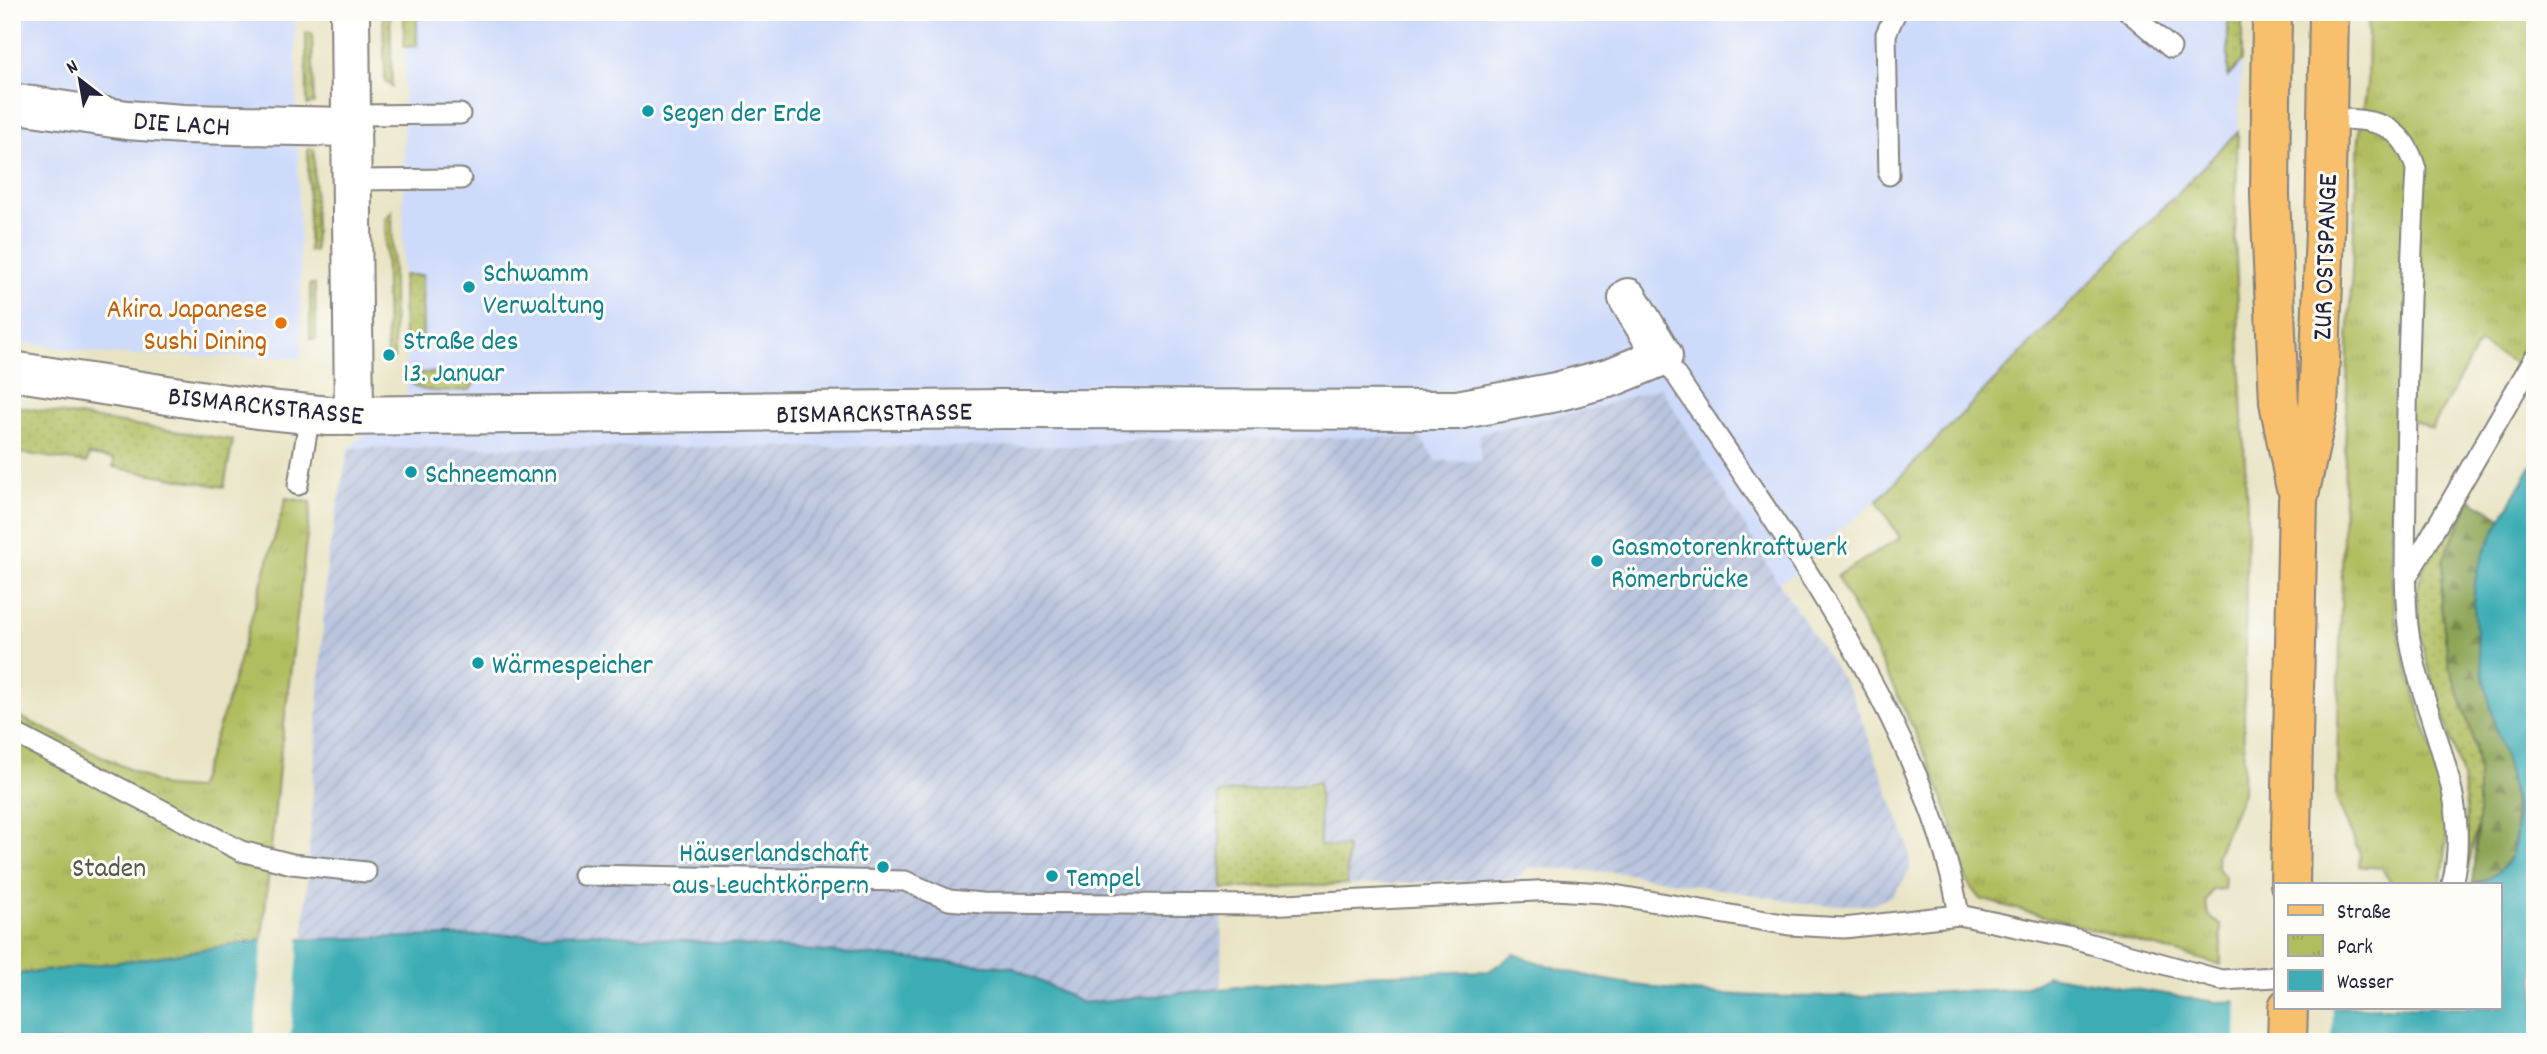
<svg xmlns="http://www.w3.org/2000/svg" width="2547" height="1054" font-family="Dekko,sans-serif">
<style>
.built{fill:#cedafa}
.industrial{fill:url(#industrial-furrows)}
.grass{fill:url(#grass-dots);stroke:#6a704c;stroke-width:2}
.forest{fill:url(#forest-firs);stroke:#576348;stroke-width:2}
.park{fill:url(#park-tufts);stroke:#6a704c;stroke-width:2}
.water{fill:#3cadb5;stroke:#2f6878;stroke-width:2}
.pier{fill:#e8e3c2}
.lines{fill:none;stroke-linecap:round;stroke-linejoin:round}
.service-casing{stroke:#85827e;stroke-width:23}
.minor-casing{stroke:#85827e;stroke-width:42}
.tertiary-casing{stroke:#85827e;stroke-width:42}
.primary-casing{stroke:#85827e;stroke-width:42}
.service{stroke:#fff;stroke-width:19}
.minor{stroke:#fff;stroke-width:38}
.tertiary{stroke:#fff;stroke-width:38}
.primary{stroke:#f8bf6c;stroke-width:38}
.culture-dot{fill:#0f9aa8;stroke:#fdfcf7;stroke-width:2.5}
.food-dot{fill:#e8710a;stroke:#fdfcf7;stroke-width:2.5}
.labels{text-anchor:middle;stroke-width:6;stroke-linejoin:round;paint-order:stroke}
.culture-label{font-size:28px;fill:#0d838f;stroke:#fdfcf7;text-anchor:start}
.street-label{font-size:28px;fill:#22223b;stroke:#fdfcf7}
.food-label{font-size:28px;fill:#c56008;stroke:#fdfcf7;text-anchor:end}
.park-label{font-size:28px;fill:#545847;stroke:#fdfcf7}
</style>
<defs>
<pattern id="industrial-furrows" width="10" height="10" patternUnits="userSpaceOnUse" patternTransform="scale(1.75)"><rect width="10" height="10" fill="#b9c4de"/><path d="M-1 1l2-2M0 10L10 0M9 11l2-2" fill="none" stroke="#9fa8bf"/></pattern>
<pattern id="grass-dots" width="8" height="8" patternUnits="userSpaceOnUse" patternTransform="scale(1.75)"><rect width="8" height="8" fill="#b1bd5e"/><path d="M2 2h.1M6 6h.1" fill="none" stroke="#98a253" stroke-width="1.8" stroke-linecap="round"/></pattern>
<pattern id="forest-firs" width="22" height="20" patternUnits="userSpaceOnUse" patternTransform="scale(1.75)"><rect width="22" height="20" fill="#8ca455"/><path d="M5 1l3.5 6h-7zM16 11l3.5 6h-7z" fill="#728548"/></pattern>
<pattern id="park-tufts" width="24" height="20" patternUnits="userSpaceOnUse" patternTransform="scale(1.75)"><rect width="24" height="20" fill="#b1bd5e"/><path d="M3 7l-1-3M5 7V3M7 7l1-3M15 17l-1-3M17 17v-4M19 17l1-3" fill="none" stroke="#98a253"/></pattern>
</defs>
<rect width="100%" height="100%" fill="#fdfcf7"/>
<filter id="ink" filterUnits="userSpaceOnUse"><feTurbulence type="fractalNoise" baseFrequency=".0143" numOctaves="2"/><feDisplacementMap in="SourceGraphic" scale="14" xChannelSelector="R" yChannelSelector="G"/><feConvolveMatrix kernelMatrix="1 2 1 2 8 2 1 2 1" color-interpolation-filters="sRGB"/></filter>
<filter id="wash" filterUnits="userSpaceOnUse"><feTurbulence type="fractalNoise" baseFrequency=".00686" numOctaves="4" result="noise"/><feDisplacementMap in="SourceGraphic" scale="28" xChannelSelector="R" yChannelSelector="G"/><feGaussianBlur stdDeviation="1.57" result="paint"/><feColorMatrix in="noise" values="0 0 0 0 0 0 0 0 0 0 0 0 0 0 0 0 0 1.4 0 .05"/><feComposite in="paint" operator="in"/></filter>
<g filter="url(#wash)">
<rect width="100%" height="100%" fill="#e8e3c2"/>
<g class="built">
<path d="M 12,12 L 295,12 L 302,358 L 108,354 L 12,341 Z"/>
<path d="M 404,12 L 2241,12 L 2242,61 L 2238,131 L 1877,501 L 1821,544 L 1803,569 L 1779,582 L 1852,694 L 1909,848 L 1910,870 L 1893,895 L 1872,905 L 1808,904 L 1623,873 L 1529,867 L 1516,879 L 1222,889 L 1221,989 L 304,937 L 327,562 L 349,448 L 407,398 L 403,275 Z"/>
</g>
<path class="industrial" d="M 1661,387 L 1778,582 L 1852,694 L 1909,848 L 1910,870 L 1893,895 L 1872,905 L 1808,904 L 1623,873 L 1529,867 L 1516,879 L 1222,889 L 1221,989 L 1082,1003 L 1012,967 L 662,937 L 591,933 L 304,937 L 327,562 L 349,448 L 1085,446 L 1147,439 L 1420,437 L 1436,461 L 1480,461 L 1480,433 L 1599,407 Z"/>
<g class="grass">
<path d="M 383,12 L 390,12 L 392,87 L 385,81 Z"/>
<path d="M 404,12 L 417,12 L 417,46 L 404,47 Z"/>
<path d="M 2228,12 L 2242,12 L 2242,61 L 2228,77 Z"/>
<path d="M 306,33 L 312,33 L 314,103 L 307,105 Z"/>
<path d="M 308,149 L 314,149 L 315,251 L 309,251 Z"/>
<path d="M 392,211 L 394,359 L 387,359 L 385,219 Z"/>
<path d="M 403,275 L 422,275 L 423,348 L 404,349 Z"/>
<path d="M 310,284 L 315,284 L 316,339 L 310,339 Z"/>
<path d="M 481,372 L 470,390 C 451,390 409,399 409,373 Z"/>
<path d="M 12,406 L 233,440 L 224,487 L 113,467 L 114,459 L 89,455 L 87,463 L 12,452 Z"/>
<path d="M 2471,499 L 2443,560 L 2441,606 L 2449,665 L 2471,731 L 2478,768 L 2478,822 L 2467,871 C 2468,837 2468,803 2460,770 C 2447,719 2411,638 2418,587 C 2423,556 2453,525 2471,499 Z"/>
<path d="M 1319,782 L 1320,846 L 1347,847 L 1347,884 L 1222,889 L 1218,794 Z"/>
</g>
<path class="forest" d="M 2471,499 L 2503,519 L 2485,552 L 2476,638 L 2512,788 L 2516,831 L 2511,855 L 2497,875 L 2475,884 L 2472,884 L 2478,822 L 2478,768 L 2471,731 L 2449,665 L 2441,606 L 2443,560 Z"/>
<g class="park">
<path d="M 2368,12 L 2535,12 L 2535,333 L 2516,364 L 2479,343 L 2432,429 L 2396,413 C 2394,480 2385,565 2398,631 C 2413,713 2464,799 2440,884 L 2392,884 L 2381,868 L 2359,866 L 2360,854 L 2336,798 L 2348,344 L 2359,138 L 2367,85 Z"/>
<path d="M 2238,131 L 2235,236 L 2247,509 L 2243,793 L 2216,856 L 2218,868 L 2225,877 L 2224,889 L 2212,890 L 2206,902 L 2208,915 L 2221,926 L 2221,965 L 1980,899 C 1957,874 1959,847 1949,815 C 1921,735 1875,652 1837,576 L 1900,538 L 1877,501 Z"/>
<path d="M 286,498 L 311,502 L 280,758 L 262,940 L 143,959 L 12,975 L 12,713 L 166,787 L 197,789 L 226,706 Z"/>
</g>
<path class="water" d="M 2535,461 L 2535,1042 L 12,1042 L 12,975 L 143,959 L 262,940 L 591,933 L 1012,967 L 1082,1003 L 1357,975 L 1489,971 L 1514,954 C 1642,1004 1823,1001 1960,991 C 1986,989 2027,994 2047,975 L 2215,1002 L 2276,1000 L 2276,1007 L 2500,1007 L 2500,884 L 2475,884 C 2491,878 2504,871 2511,855 C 2527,818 2504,760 2495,724 C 2484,681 2473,636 2474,592 C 2474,558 2517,492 2535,461 Z"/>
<g class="pier">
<path d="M 300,934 L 290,1042 L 254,1042 L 263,936 Z"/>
<path d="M 2276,996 L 2276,1007 L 2333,1007 L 2332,1042 L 2236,1042 L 2237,998 Z"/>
</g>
</g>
<g filter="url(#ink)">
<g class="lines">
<defs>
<g id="service">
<path d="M 2129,12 L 2171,48"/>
<path d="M 352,115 L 460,114"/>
<path d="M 2327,118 C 2373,120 2402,120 2416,169 C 2410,273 2407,377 2406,482 C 2406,529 2403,579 2408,626 C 2418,714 2475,792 2452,884"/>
<path d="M 1889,175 L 1886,34 L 1896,12"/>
<path d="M 352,180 L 461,179"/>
<path d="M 1663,356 C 1770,517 1927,723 1959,915"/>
<path d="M 298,485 L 310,415"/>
<path d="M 2407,577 L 2535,357"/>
<path d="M 12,732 L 241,851 L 292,864 L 366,872"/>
<path d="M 583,875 L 905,881 L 949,900 L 982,903 L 1267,905 L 1555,890 L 1603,893 L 1789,925 L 1844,928 L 1959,915 L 2069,938 L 2221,980 L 2276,977"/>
</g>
<g id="minor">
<path d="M 12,103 L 127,120 L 183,124 L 352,127"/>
<path d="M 12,371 L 258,409 L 329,416 L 1003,409 L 1457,410 L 1556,392 L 1612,377 L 1663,356 L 1628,298"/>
</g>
<path id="tertiary" d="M 350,12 L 354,416"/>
<g id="primary">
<path d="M 2272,12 L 2270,195 L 2279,402 L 2295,484"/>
<path d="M 2290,884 L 2298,500 L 2318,409 L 2325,231 L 2329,12"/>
<path d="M 2287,1042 L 2288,1007"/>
</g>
</defs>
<use href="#service" class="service-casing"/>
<use href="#minor" class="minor-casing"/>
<use href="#tertiary" class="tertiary-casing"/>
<use href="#primary" class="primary-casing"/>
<use href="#service" class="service"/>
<use href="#minor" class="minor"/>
<use href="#tertiary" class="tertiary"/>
<use href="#primary" class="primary"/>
</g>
</g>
<g class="culture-dot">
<circle cx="648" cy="111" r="7"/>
<circle cx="469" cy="287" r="7"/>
<circle cx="389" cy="355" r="7"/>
<circle cx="411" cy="472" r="7"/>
<circle cx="1597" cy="561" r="7"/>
<circle cx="478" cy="663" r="7"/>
<circle cx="883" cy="867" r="7"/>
<circle cx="1052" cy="876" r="7"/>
</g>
<circle class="food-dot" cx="281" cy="323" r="7"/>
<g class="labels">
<g class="culture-label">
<text x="662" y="121">Segen der Erde</text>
<text x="483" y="281">Schwamm<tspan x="483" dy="32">Verwaltung</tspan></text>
<text x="403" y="349">Straße des<tspan x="403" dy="32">13. Januar</tspan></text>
<text x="425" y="482">Schneemann</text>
<text x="1611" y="555">Gasmotorenkraftwerk<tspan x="1611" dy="32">Römerbrücke</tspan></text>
<text x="492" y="673">Wärmespeicher</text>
<text x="869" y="861" text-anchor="end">Häuserlandschaft<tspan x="869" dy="32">aus Leuchtkörpern</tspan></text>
<text x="1066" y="886">Tempel</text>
</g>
<g class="street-label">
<text transform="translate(182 122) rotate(4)" y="10">DIE LACH</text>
<text transform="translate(2323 257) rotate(-88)" y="10">ZUR OSTSPANGE</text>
<text transform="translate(266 404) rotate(6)" y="10">BISMARCKSTRASSE</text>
<text transform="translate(874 411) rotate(-1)" y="10">BISMARCKSTRASSE</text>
</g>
<g class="food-label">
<text x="267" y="317">Akira Japanese<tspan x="267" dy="32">Sushi Dining</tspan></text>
</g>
<g class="park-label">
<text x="109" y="876">Staden</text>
</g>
</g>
<rect width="2547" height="1054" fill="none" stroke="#fdfcf7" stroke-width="42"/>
<rect x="2274" y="883" width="228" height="126" fill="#fdfcf7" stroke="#a5a5ac" stroke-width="2"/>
<rect x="2288" y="905" width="35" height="10" fill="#f8bf6c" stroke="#a5a5ac" stroke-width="2"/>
<text x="2337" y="918" font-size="21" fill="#22223b">Straße</text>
<rect x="2288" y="935" width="35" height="21" fill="url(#park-tufts)" stroke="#a5a5ac" stroke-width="2"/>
<text x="2337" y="953" font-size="21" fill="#22223b">Park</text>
<rect x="2288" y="970" width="35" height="21" fill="#3cadb5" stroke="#a5a5ac" stroke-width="2"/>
<text x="2337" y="988" font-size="21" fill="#22223b">Wasser</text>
<g transform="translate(80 80) rotate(329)" stroke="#fdfcf7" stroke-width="5" paint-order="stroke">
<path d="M0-5L12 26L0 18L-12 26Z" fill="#22223b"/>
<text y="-10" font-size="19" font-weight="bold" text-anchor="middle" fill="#22223b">N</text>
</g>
</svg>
